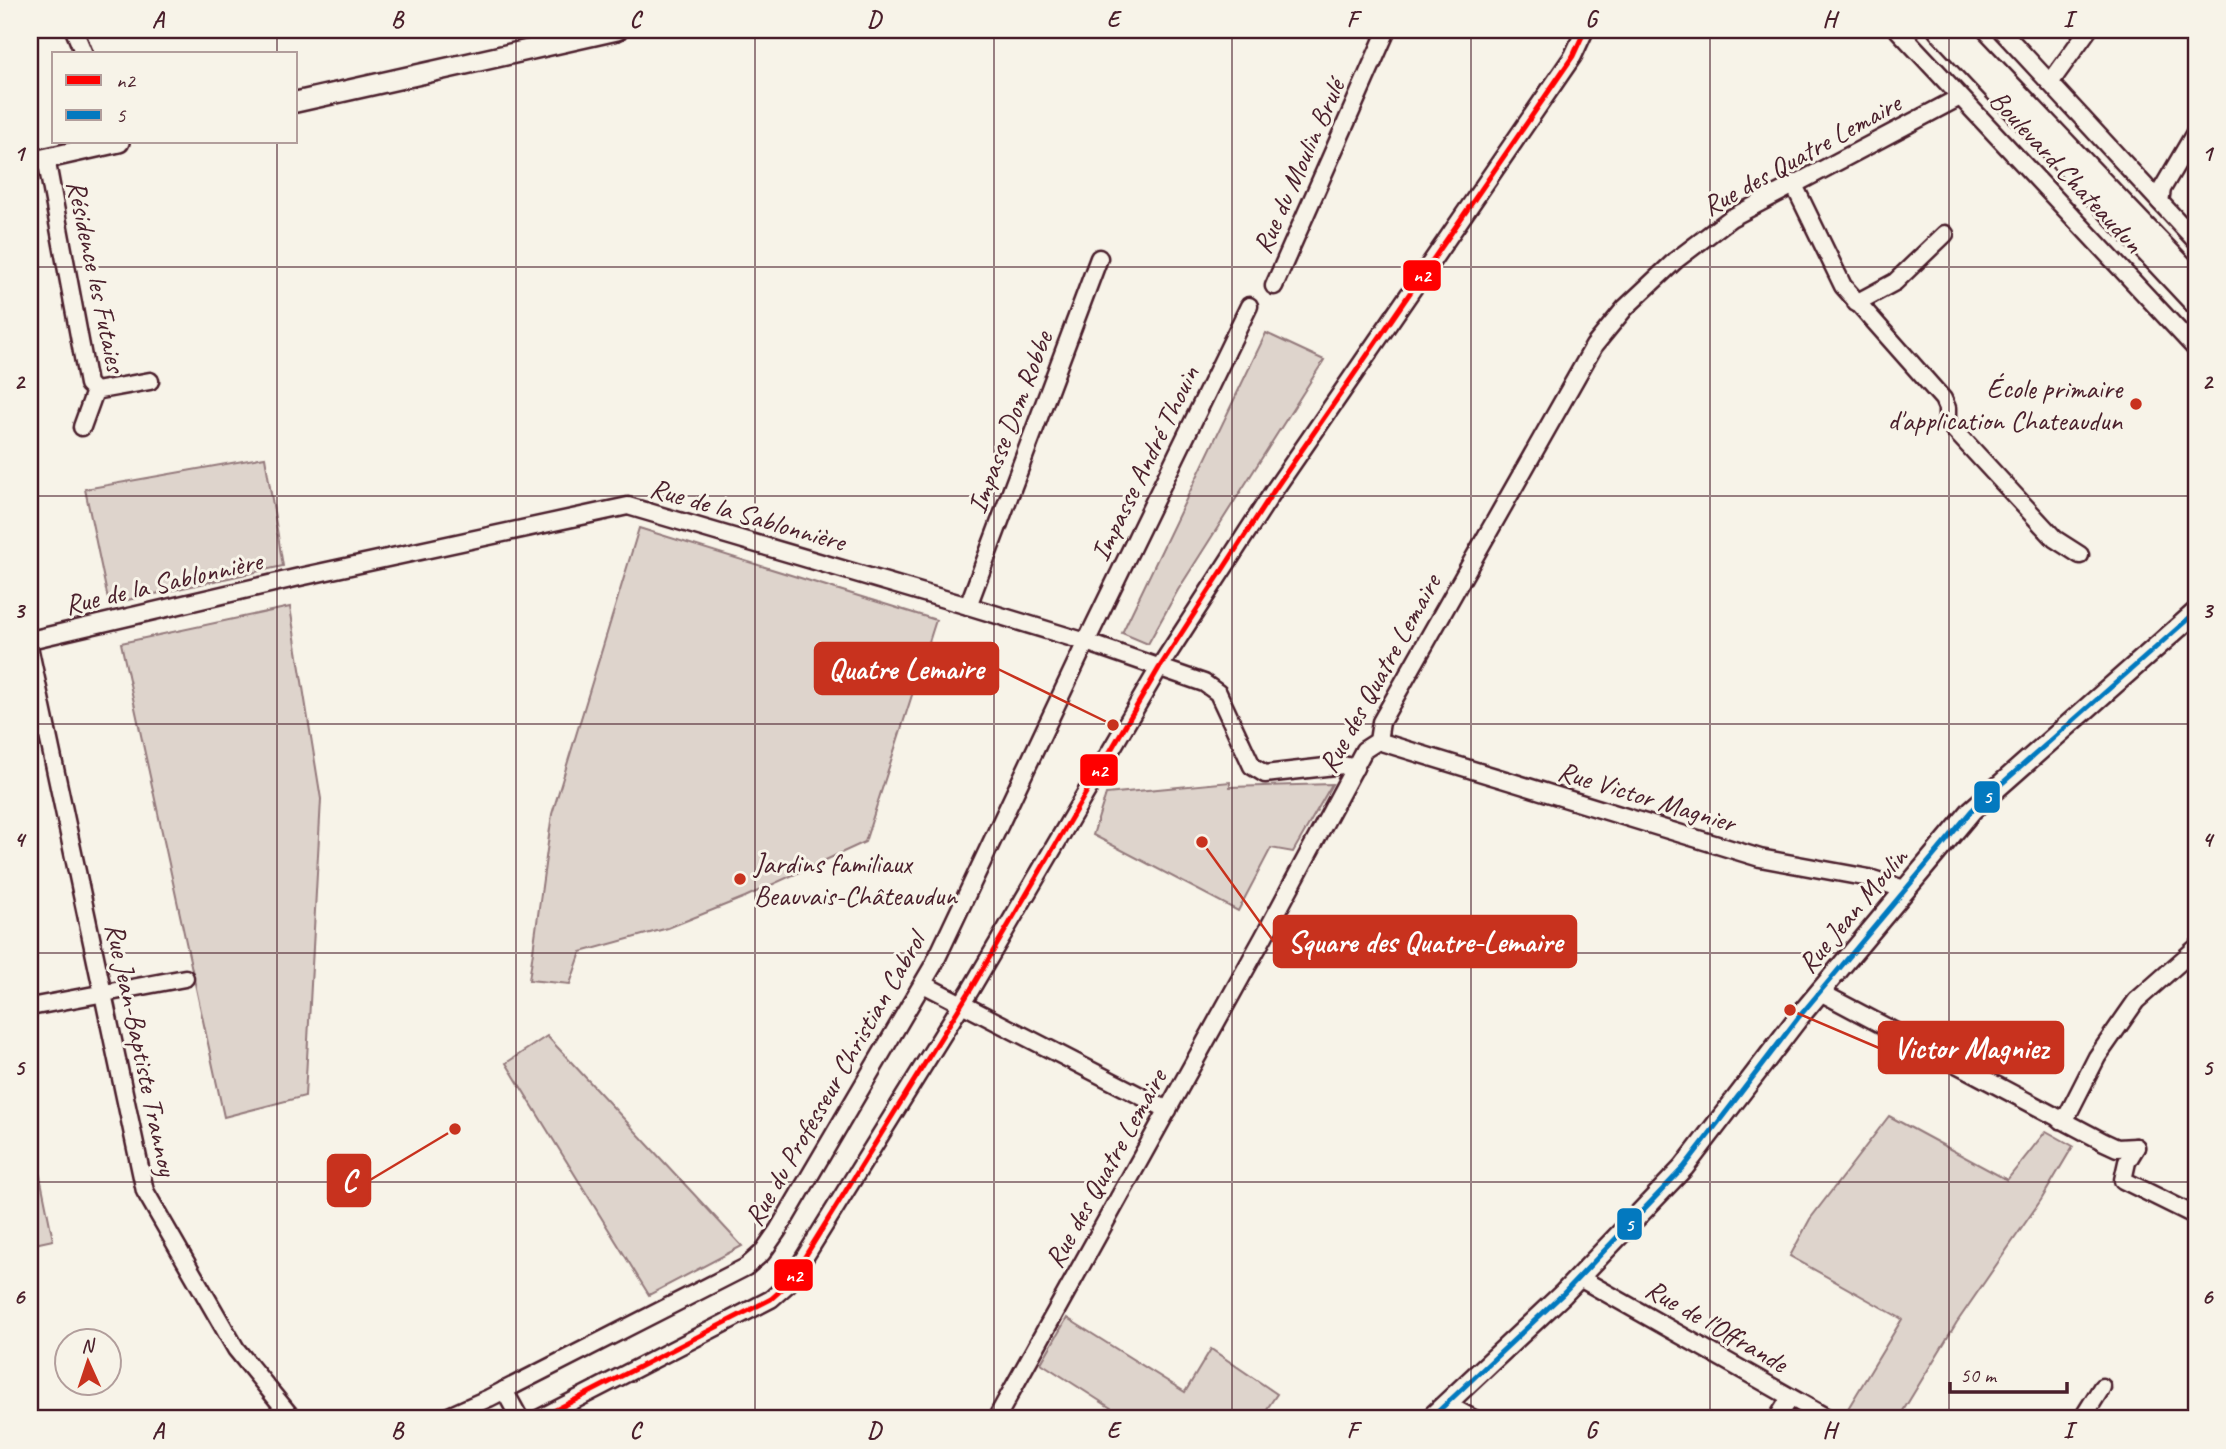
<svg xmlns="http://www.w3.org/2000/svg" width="2226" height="1449" font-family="Caveat,sans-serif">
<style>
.green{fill:#ded4cc;stroke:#947a7c;stroke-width:2}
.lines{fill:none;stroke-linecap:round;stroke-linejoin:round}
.minor-casing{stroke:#4a1f2b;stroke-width:21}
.major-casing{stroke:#4a1f2b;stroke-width:24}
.minor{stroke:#f7f3e8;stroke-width:16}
.major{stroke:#f7f3e8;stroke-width:19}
.bus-1-casing{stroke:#f7f3e8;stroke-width:10}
.bus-2-casing{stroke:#f7f3e8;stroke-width:10}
.bus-1{stroke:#f00;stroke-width:5}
.bus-2{stroke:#0379bf;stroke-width:5}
.grid{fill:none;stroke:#4a1f2b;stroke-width:2;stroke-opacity:0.55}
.poi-dot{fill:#c8321e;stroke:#f7f3e8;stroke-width:2.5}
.labels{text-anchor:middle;stroke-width:6;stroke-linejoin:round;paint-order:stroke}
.street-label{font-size:28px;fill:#4a1f2b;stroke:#f7f3e8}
.poi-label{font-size:28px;fill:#4a1f2b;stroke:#f7f3e8;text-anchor:end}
.leader{fill:none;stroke:#c8321e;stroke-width:2.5}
.callout-dot{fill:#c8321e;stroke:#f7f3e8;stroke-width:2.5}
.callout{fill:#c8321e;stroke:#c8321e;stroke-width:2.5}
.callout-label{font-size:30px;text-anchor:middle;font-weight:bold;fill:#fff}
.line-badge{stroke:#f7f3e8;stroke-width:2.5}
.badge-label{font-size:19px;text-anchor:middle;font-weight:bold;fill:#fff}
.neatline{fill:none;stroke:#4a1f2b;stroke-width:2.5}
.grid-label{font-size:23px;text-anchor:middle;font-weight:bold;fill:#4a1f2b}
</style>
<rect width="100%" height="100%" fill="#f7f3e8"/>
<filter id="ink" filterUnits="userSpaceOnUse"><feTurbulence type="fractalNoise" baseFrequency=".0143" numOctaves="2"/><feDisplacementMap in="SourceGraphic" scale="14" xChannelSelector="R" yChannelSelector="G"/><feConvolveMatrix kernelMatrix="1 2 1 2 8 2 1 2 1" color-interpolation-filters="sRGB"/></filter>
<g filter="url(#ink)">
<g class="green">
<path d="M 1266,333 L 1324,360 L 1178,590 L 1148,644 L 1122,633 Z"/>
<path d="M 265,457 L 283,566 L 109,604 L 85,489 Z"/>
<path d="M 639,528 L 936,620 L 865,842 L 745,897 L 668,928 L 581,952 L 570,984 L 529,980 L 552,814 Z"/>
<path d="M 290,607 L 321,799 L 305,1096 L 224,1117 L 121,643 Z"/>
<path d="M 1230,782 L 1230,787 L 1332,784 L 1293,852 L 1271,848 L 1238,911 L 1093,835 L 1106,794 Z"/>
<path d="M 547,1036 L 742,1246 L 649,1295 L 506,1063 Z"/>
<path d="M 1889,1116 L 2007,1180 L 2046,1131 L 2073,1146 L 2041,1200 L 1957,1322 L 1898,1419 L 1864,1419 L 1847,1410 L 1902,1319 L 1790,1256 L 1810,1219 Z"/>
<path d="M 30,1127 L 53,1240 L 30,1245 Z"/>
<path d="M 1067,1318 L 1185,1392 L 1211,1349 L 1277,1394 L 1260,1419 L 1128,1419 L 1041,1363 Z"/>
</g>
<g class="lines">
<defs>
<g id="minor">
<path d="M 74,30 L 84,54"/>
<path d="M 1898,30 L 2196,349"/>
<path d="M 2001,30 L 2196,241"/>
<path d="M 2050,83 L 2088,30"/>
<path d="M 46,158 L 88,384 L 95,391 L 150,381"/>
<path d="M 1793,183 L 1843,286 L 1943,399 L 1947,408 L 1947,422 L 2055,539 L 2080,555"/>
<path d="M 2160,202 L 2162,189 L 2196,131"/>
<path d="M 1274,286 L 1387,30"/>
<path d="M 1856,303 L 1895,282 L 1945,234"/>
<path d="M 82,427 L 95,391"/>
<path d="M 968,606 L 1099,258"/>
<path d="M 30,640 L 295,578 L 628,506 L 968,606 L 1086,642 L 1204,683 L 1218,693 L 1252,766 L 1265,774 L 1343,765 L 1355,768"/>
<path d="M 30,651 L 145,1191 L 236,1349 L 293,1419"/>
<path d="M 1378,741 L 1760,858 L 1869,878 L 1904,889"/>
<path d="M 923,984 L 1168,1110"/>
<path d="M 1820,992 L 2104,1142 L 2117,1148 L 2136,1147"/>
<path d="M 30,1007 L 185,978"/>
<path d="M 2060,1120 L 2068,1114 L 2097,1057 L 2136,1001 L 2196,948"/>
<path d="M 2136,1147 L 2127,1162 L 2123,1180 L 2196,1216"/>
<path d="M 1578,1277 L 1829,1419"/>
<path d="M 504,1390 L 520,1419"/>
<path d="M 1446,1404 L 1474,1419"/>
<path d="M 442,1419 L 489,1398 L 746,1267 L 762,1253 L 778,1230 L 934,964 L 1086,642 L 1249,306"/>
<path d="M 538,1419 L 771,1299 L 788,1284 L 971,989 L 1159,668 L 1273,492 L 1573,56 L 1585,30"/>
<path d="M 996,1419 L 1263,938 L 1364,750 L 1378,741 L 1381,722 L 1594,346 L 1625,308 L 1676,260 L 1731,218 L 1960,97"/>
<path d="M 1777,1419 L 1790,1398"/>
<path d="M 2082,1419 L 2102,1387"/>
</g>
<g id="major">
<path d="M 1938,30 L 2196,305"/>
<path d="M 1958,30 L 2196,280"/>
<path d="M 296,102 L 617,30"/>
<path d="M 30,162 L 119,142"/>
<path d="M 1430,1419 L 1563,1294 L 1684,1167 L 1798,1018 L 1972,810 L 2196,612"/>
</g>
</defs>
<use href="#minor" class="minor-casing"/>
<use href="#major" class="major-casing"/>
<use href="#minor" class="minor"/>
<use href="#major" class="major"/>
<defs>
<path id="bus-1" d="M 538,1419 L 771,1299 L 788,1284 L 971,989 L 1159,668 L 1273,492 L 1573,56 L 1585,30"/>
<path id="bus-2" d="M 1430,1419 L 1563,1294 L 1684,1167 L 1798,1018 L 1972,810 L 2196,612"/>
</defs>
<use href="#bus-1" class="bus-1-casing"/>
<use href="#bus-2" class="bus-2-casing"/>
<use href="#bus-1" class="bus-1"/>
<use href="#bus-2" class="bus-2"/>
</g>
</g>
<path class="grid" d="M 277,30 L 277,54M 516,30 L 516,1419M 755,30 L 755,1419M 994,30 L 994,1419M 1232,30 L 1232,1419M 1471,30 L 1471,1419M 1710,30 L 1710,1419M 1949,30 L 1949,1419M 277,142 L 277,1419M 30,267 L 2196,267M 30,496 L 2196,496M 30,724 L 2196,724M 30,953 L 2196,953M 30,1182 L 2196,1182"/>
<g class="poi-dot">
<circle cx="2136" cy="404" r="7"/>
<circle cx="740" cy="879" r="7"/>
</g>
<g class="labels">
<g class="street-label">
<text transform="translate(1801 154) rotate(-29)" y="10">Rue des Quatre Lemaire</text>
<text transform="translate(1298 166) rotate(-66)" y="10">Rue du Moulin Brulé</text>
<text transform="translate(2067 171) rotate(47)" y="10">Boulevard Chateaudun</text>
<text transform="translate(97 276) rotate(78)" y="10">Résidence les Futaies</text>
<text transform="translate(1009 422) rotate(-69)" y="10">Impasse Dom Robbe</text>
<text transform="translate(1144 463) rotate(-64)" y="10">Impasse André Thouin</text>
<text transform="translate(748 514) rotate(16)" y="10">Rue de la Sablonnière</text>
<text transform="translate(163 582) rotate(-13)" y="10">Rue de la Sablonnière</text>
<text transform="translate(1379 673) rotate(-61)" y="10">Rue des Quatre Lemaire</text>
<text transform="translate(1647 796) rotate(17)" y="10">Rue Victor Magnier</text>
<text transform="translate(1852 910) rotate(-50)" y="10">Rue Jean Moulin</text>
<text transform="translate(142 1049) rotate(78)" y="10">Rue Jean-Baptiste Trannoy</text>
<text transform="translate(834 1079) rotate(-60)" y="10">Rue du Professeur Christian Cabrol</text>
<text transform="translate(1105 1168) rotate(-61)" y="10">Rue des Quatre Lemaire</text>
<text transform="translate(1717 1325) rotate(30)" y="10">Rue de l'Offrande</text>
</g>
<g class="poi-label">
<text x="2122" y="398">École primaire<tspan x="2122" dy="32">d'application Chateaudun</tspan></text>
<text x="754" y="873" text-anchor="start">Jardins familiaux<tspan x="754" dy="32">Beauvais-Châteaudun</tspan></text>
</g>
</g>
<path class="leader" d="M1113 725L998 669M1202 842L1274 942M1790 1010L1879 1048M455 1129L370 1180"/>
<g class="callout-dot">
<circle cx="1113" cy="725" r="7"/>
<circle cx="1202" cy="842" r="7"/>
<circle cx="1790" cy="1010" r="7"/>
<circle cx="455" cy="1129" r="7"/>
</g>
<g class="callout">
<rect x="815" y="643" width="183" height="51" rx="7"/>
<rect x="1274" y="916" width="302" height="51" rx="7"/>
<rect x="1879" y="1022" width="184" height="51" rx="7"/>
<rect x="328" y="1155" width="42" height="51" rx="7"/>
</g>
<g class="callout-label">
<text x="906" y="679">Quatre Lemaire</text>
<text x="1425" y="952">Square des Quatre-Lemaire</text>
<text x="1971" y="1058">Victor Magniez</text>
<text x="349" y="1191">C</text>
</g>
<g class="line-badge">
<rect x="1402" y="259" width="40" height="33" rx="7" fill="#f00"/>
<rect x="1079" y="753" width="40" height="34" rx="7" fill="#f00"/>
<rect x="1973" y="780" width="28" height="34" rx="7" fill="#0379bf"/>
<rect x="1616" y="1207" width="27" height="34" rx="7" fill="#0379bf"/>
<rect x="773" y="1258" width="41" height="34" rx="7" fill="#f00"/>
</g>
<g class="badge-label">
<text x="1422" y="282">n2</text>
<text x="1099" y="777">n2</text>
<text x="1987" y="803">5</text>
<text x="1629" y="1231">5</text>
<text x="794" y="1282">n2</text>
</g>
<rect width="2226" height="1449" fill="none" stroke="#f7f3e8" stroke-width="77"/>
<rect x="52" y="52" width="245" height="91" fill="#f7f3e8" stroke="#b29e9c" stroke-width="2"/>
<rect x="66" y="75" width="35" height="10" fill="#ff0000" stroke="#b29e9c" stroke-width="2"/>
<text x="116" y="88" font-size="21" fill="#4a1f2b">n2</text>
<rect x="66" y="110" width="35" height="10" fill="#0379bf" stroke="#b29e9c" stroke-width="2"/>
<text x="116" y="122" font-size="21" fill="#4a1f2b">5</text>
<g transform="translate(88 1362) rotate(357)"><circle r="33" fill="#f7f3e8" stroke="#b29e9c" stroke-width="2"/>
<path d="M0-5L12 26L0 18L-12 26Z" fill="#c8321e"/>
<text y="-10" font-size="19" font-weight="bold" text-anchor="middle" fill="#4a1f2b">N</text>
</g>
<path d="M1950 1382v10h117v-10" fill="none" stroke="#4a1f2b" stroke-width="3.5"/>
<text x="1960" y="1382" font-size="21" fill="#4a1f2b" stroke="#f7f3e8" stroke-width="5" paint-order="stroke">50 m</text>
<rect x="38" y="38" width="2150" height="1372" class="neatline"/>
<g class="grid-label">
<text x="158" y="27">A</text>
<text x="397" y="27">B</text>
<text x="635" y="27">C</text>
<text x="874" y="27">D</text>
<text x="1113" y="27">E</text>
<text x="1352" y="27">F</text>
<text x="1591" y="27">G</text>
<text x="1829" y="27">H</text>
<text x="2068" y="27">I</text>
<text x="19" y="161">1</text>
<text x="2207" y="161">1</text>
<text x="19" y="389">2</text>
<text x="2207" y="389">2</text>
<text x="19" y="618">3</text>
<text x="2207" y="618">3</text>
<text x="19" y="847">4</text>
<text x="2207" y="847">4</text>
<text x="19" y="1075">5</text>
<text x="2207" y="1075">5</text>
<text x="19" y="1304">6</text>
<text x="2207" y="1304">6</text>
<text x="158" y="1438">A</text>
<text x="397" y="1438">B</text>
<text x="635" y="1438">C</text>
<text x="874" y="1438">D</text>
<text x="1113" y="1438">E</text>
<text x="1352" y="1438">F</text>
<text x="1591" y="1438">G</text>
<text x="1829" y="1438">H</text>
<text x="2068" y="1438">I</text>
</g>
</svg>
